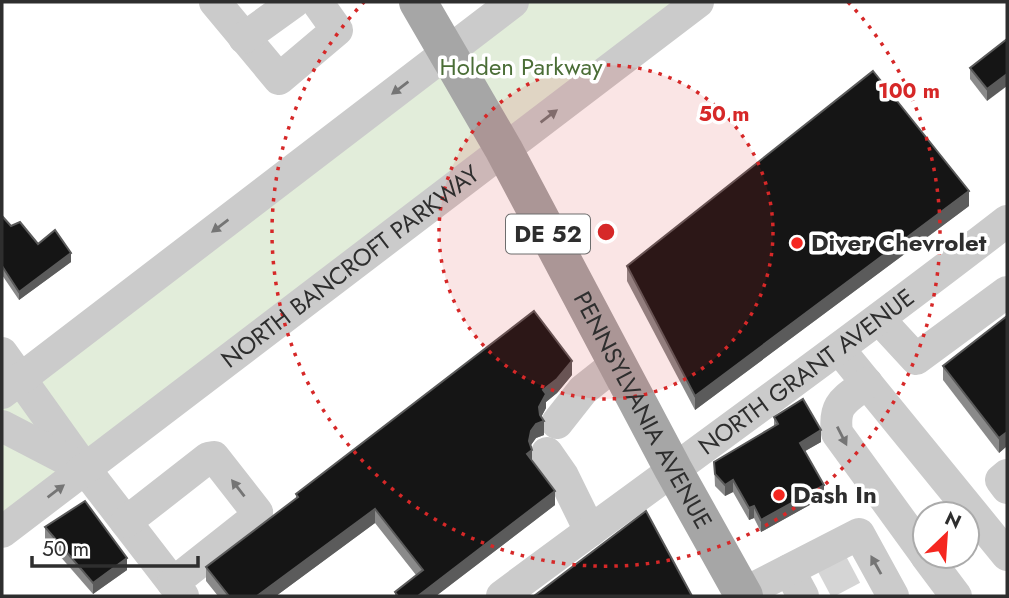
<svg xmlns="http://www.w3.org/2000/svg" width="1009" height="598" font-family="Jost,sans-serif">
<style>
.green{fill:#e2edda}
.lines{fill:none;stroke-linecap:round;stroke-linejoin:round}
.minor-tunnel{stroke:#d5d5d5;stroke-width:32;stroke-dasharray:32 16;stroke-linecap:butt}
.minor{stroke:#cbcbcb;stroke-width:32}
.major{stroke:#a6a6a6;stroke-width:38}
.wall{fill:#8a8a8a}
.shaded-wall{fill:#5b5b5b}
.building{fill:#151515;stroke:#5b5b5b;stroke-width:2}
.oneway{fill:#757575}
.ring{fill:none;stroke:#d62828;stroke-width:3.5;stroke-dasharray:3.5 7}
.poi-dot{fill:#f52720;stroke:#fff;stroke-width:2.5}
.labels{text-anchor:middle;stroke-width:7;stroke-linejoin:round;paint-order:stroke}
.shield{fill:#fff;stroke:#6d6d6d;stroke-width:2}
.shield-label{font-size:23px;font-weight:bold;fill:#2e2e2e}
.park-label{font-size:24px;fill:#4b6e37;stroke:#fff}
.poi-label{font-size:24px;font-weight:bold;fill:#2e2e2e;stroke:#fff;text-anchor:start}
.street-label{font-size:24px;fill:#2e2e2e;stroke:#fff}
.centre{fill:#d62828;stroke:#fff;stroke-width:3.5}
.ring-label{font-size:21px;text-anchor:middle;font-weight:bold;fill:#d62828;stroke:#fff;stroke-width:7;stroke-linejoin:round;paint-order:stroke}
</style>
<rect width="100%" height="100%" fill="#fff"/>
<path class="green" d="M 513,2 L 698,2 L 2,532 L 2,353 L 21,378 Z"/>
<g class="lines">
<path class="minor-tunnel" d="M 831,562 L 849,596"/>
<g class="minor">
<path d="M 215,2 L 279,79 L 337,30 L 317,2"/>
<path d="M 244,38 L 294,2"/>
<path d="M 880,320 L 916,359 L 1007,292"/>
<path d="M 839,349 L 1007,555"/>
<path d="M 2,353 L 85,469 L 183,596"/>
<path d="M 867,383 C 845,400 833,403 837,433 L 925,554"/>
<path d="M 2,393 L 513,2"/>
<path d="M 557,423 L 583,390 L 617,363"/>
<path d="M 2,426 L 81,467"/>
<path d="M 547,453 L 563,476 L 590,531"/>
<path d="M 1007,475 L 1001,480 L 1007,488"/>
<path d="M 126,522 L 208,458 L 214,457 L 257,512 L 254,519 L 173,583"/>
<path id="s1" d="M 2,532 L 698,2"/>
<path d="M 926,556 L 956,596"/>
<path d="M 789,570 L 803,596"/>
<path d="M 742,594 L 859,534 L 893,596"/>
<path id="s2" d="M 502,596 C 670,471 841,350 1007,221"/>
</g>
<path class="major" id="s3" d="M 418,2 L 504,150 L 673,469 L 744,596"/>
</g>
<g class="wall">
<path d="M 1007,39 L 987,101 L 970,79 L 970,68 Z"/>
<path d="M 969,206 L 695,410 L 627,281 L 627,266 Z"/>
<path d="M 2,216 L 11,226 L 38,244 L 71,262 L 19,300 L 2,275 Z"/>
<path d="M 1007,316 L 1007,446 L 999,453 L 943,380 L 943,366 Z"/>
<path d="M 572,375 L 557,393 L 546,402 L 546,408 L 541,417 L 544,435 L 536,438 L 531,445 L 532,462 L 555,505 L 436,596 L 395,596 L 395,592 L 416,575 L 375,523 L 276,596 L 218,596 L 206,581 L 206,567 L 296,499 L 296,494 Z"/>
<path d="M 774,417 L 821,442 L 805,451 L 824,497 L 761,532 L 754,518 L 749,520 L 733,492 L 725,496 L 715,486 L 714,462 L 774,426 Z"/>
<path d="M 45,527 L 127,570 L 93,594 L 45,539 Z"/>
</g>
<g class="shaded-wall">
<path d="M 1007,74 L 1007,86 L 987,101 L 987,89 Z"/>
<path d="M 969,191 L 969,206 L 695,410 L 695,396 Z"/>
<path d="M 71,253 L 71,262 L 19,300 L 19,292 Z"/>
<path d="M 572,361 L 572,375 L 557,393 L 546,402 L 546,408 L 539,421 L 539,407 L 543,390 Z"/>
<path d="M 544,421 L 544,435 L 536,438 L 531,445 L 532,450 L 532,464 L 527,454 L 531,431 L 536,424 Z"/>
<path d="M 821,430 L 821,442 L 800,454 L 800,443 Z"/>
<path d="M 1007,432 L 1007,446 L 999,453 L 999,438 Z"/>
<path d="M 733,480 L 733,492 L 725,496 L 725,485 Z"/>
<path d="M 824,485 L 824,497 L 761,532 L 761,520 Z"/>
<path d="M 555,491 L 555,505 L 436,596 L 418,596 Z"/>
<path d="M 754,506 L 754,518 L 749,520 L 749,508 Z"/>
<path d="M 375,509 L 375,523 L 276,596 L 257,596 Z"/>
<path d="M 127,558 L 127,570 L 93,594 L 93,583 Z"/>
</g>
<g class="building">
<path d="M 1007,39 L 1007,74 L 987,89 L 970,68 Z"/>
<path d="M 873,71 L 969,191 L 695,396 L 627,266 Z"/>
<path d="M 2,216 L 11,226 L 20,222 L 38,244 L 55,230 L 71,253 L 19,292 L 2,266 Z"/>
<path d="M 534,311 L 572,361 L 557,379 L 543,390 L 546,394 L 539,407 L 540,415 L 544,421 L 536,424 L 531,431 L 529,441 L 532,450 L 527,454 L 555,491 L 418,596 L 398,596 L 395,592 L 423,570 L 375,509 L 257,596 L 229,596 L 206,567 L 298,497 L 296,494 Z"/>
<path d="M 1007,316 L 1007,432 L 999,438 L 943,366 Z"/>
<path d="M 803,399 L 821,430 L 800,443 L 824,485 L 761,520 L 754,506 L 749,508 L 733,480 L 725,485 L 715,474 L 714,462 L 778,424 L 774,417 Z"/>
<path d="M 85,501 L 127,558 L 93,583 L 45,527 Z"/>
<path d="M 646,511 L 692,596 L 534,596 Z"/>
</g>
<defs><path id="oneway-solid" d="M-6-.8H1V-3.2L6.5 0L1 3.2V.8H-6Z" transform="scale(1.75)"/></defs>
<g class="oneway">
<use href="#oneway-solid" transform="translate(400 88) rotate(143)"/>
<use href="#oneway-solid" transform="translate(549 116) rotate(-37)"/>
<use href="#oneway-solid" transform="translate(220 226) rotate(143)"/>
<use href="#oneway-solid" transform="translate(842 436) rotate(63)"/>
<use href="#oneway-solid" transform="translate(238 488) rotate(-128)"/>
<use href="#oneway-solid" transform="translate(56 491) rotate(-37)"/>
<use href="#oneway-solid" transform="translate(876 565) rotate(-119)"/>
</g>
<circle cx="606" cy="232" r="167" fill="#d62828" fill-opacity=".12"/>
<g class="ring">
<circle cx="606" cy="232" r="167"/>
<path d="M848 2A334 334 0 1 1 364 2"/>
</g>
<g class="poi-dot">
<circle cx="797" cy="243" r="7"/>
<circle cx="779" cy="495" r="7"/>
</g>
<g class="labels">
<rect class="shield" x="506" y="214.5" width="84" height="39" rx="5"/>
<g class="shield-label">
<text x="548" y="242">DE 52</text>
</g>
<g class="park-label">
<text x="521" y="75">Holden Parkway</text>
</g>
<g class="poi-label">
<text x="811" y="251">Diver Chevrolet</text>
<text x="793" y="503">Dash In</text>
</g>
<g class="street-label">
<text dy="8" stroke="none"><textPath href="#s1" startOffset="438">NORTH BANCROFT PARKWAY</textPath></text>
<text dy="8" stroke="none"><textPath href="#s2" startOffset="378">NORTH GRANT AVENUE</textPath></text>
<text dy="8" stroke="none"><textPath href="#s3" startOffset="466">PENNSYLVANIA AVENUE</textPath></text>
</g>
</g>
<circle cx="606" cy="232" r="10" class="centre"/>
<g class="ring-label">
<text x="909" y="98">100 m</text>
<text x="724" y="121">50 m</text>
</g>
<rect width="1009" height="598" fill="none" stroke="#2e2e2e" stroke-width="7"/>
<g transform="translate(946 535) rotate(25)"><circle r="33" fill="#ffffff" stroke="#ababab" stroke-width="2"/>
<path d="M0-5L12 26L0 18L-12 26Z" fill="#f52720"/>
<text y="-10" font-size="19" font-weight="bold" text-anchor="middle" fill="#2e2e2e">N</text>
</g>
<path d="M32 556v10h166v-10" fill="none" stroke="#2e2e2e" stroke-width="3.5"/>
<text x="42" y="556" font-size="21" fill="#2e2e2e" stroke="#ffffff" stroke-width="5" paint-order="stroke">50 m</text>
</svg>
